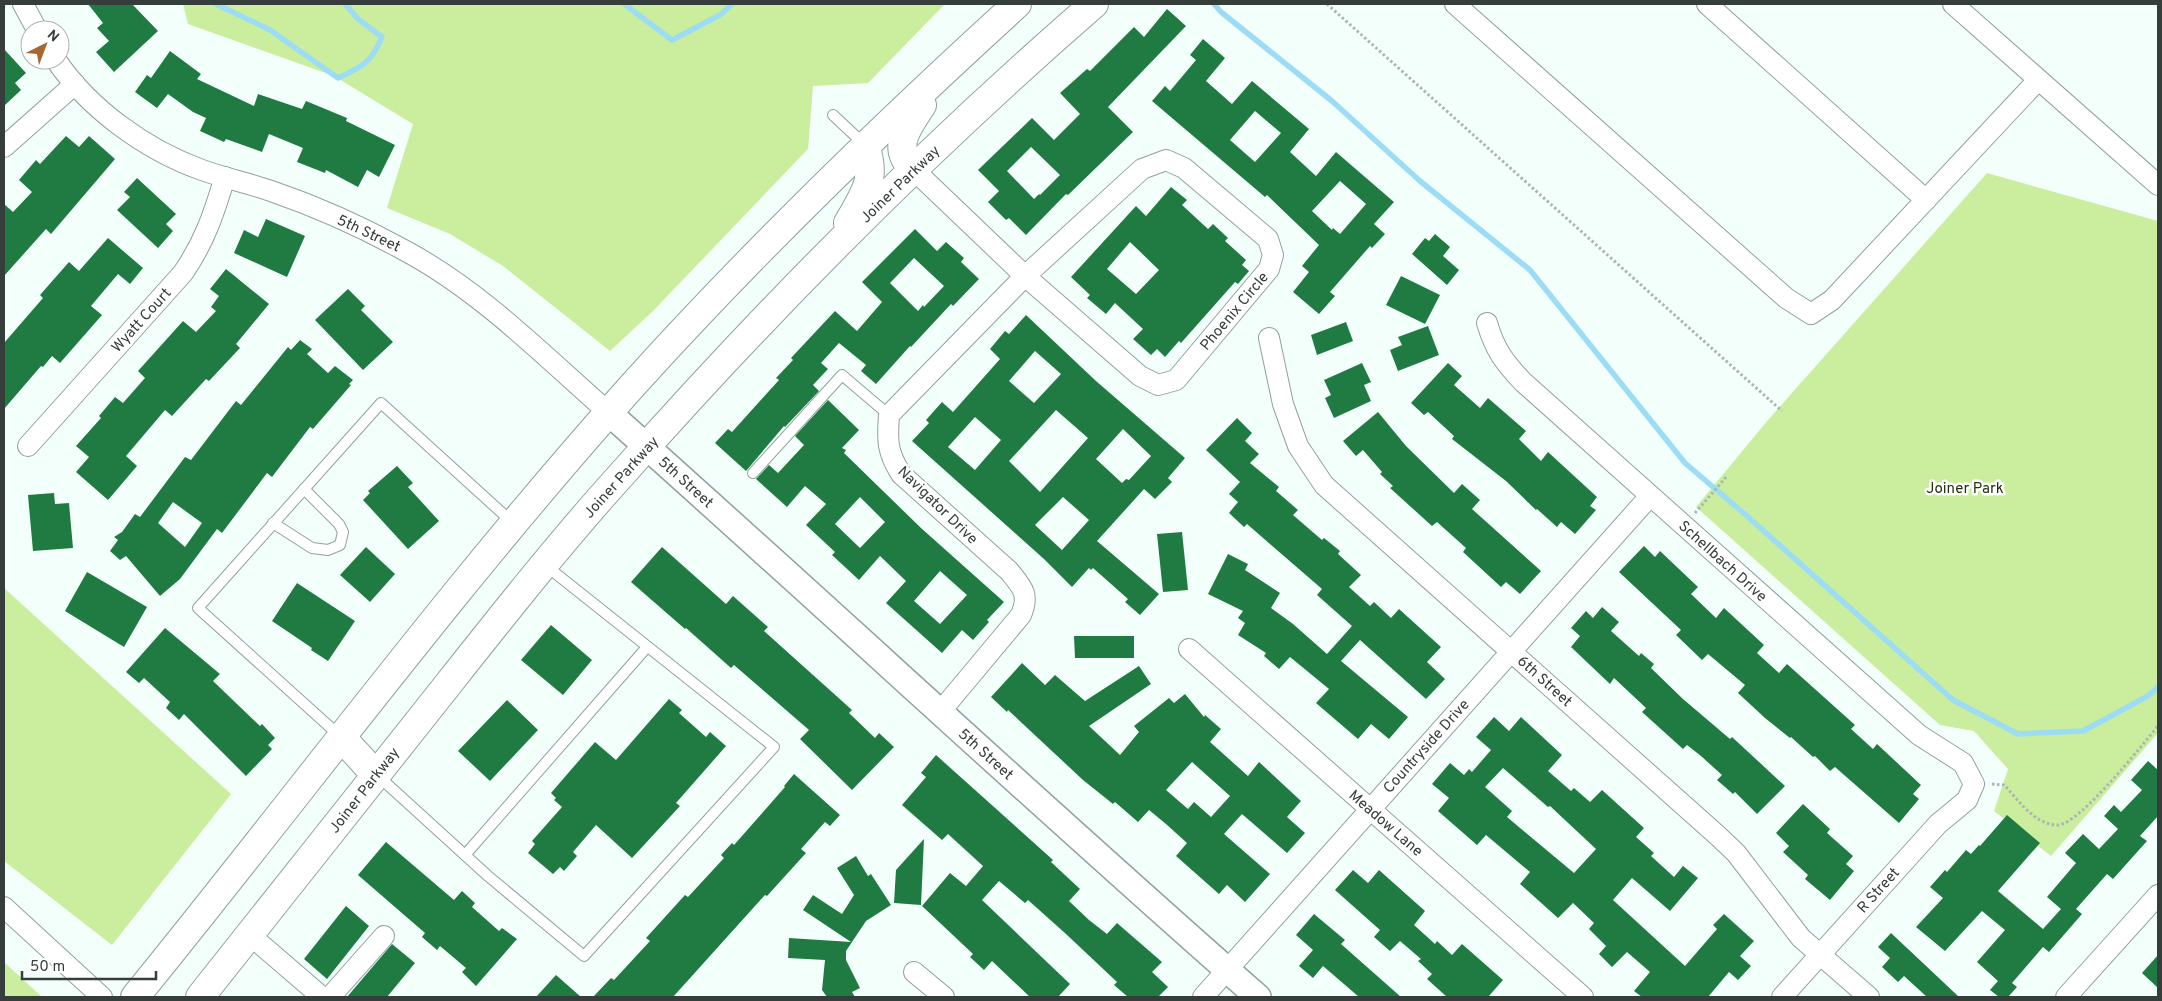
<svg xmlns="http://www.w3.org/2000/svg" width="2162" height="1001" font-family="Overpass,sans-serif">
<style>
.green{fill:#caee9d}
.lines{fill:none;stroke-linecap:round;stroke-linejoin:round}
.stream{stroke:#9cdcf4;stroke-width:5.5}
.building{fill:#207b43;fill-rule:evenodd}
.service-casing{stroke:#90a29d;stroke-width:12}
.minor-casing{stroke:#90a29d;stroke-width:22}
.tertiary-casing{stroke:#90a29d;stroke-width:28}
.secondary-casing{stroke:#90a29d;stroke-width:30}
.path{stroke:#abb6b3;stroke-width:3;stroke-dasharray:2.5 2.5;stroke-linecap:butt}
.service{stroke:#fff;stroke-width:10}
.minor{stroke:#fff;stroke-width:20}
.tertiary{stroke:#fff;stroke-width:25}
.secondary{stroke:#fff;stroke-width:28}
.labels{text-anchor:middle;stroke-width:5;stroke-linejoin:round;paint-order:stroke}
.street-label{font-size:15px;fill:#363e3c;stroke:#fff}
.park-label{font-size:15px;fill:#22310d;stroke:#fff}
</style>
<rect width="100%" height="100%" fill="#f3fffb"/>
<g class="green">
<path d="M 183,4 L 945,4 L 868,83 L 813,86 L 808,149 L 653,311 L 610,351 L 503,266 L 450,234 L 387,208 L 413,124 L 334,76 L 188,24 Z"/>
<path d="M 1987,173 L 2158,221 L 2158,733 L 2051,856 L 1994,811 L 2008,769 L 1974,731 L 1940,725 L 1696,507 L 1768,420 Z"/>
<path d="M 4,588 L 231,794 L 112,945 L 4,861 Z"/>
<path d="M 4,962 L 42,997 L 4,997 Z"/>
</g>
<g class="lines">
<g class="stream">
<path d="M 216,4 L 270,30 L 338,78 C 363,66 371,63 382,37 L 358,19 L 345,4"/>
<path d="M 624,4 L 672,40 L 720,15 L 732,4"/>
<path d="M 1214,4 L 1221,12 L 1332,101 L 1420,181 L 1530,270 L 1685,463 L 1747,516 L 1953,700 L 2018,734 L 2083,731 L 2148,696 L 2158,687"/>
</g>
</g>
<g class="building">
<path d="M 88,4 L 132,4 L 158,31 L 114,72 L 96,52 L 109,41 L 97,28 L 103,23 Z"/>
<path d="M 1167,9 L 1186,26 L 1108,107 L 1133,132 L 1068,195 L 1066,194 L 1026,235 L 1009,218 L 1006,220 L 988,202 L 999,191 L 978,170 L 1032,118 L 1054,140 L 1080,114 L 1060,93 L 1087,69 L 1090,71 L 1134,27 L 1144,37 ZM 1031,147 L 1060,175 L 1040,195 L 1039,194 L 1034,199 L 1007,171 Z"/>
<path d="M 1203,39 L 1225,58 L 1206,81 L 1232,104 L 1252,81 L 1309,129 L 1290,152 L 1316,176 L 1336,152 L 1394,202 L 1374,224 L 1385,234 L 1372,248 L 1370,246 L 1330,292 L 1335,296 L 1319,314 L 1293,292 L 1309,272 L 1302,266 L 1319,245 L 1267,195 L 1265,197 L 1152,101 L 1165,86 L 1170,91 L 1196,60 L 1190,55 ZM 1255,111 L 1281,133 L 1255,162 L 1230,140 ZM 1340,181 L 1366,204 L 1340,234 L 1333,228 L 1332,230 L 1312,211 Z"/>
<path d="M 4,49 L 26,73 L 15,83 L 21,90 L 4,106 Z"/>
<path d="M 170,51 L 201,74 L 197,79 L 254,106 L 258,94 L 302,109 L 306,101 L 347,118 L 346,121 L 395,145 L 379,177 L 367,170 L 358,187 L 326,170 L 325,173 L 297,162 L 303,148 L 269,134 L 262,152 L 226,139 L 224,142 L 200,131 L 206,118 L 193,112 L 168,94 L 157,108 L 135,92 L 147,75 L 151,78 Z"/>
<path d="M 66,136 L 79,147 L 89,136 L 115,159 L 51,234 L 46,229 L 4,276 L 4,204 L 13,212 L 32,192 L 19,180 L 36,160 L 40,164 Z"/>
<path d="M 137,178 L 176,214 L 166,224 L 173,231 L 158,248 L 117,210 L 130,197 L 124,192 Z"/>
<path d="M 1171,187 L 1187,200 L 1182,205 L 1208,229 L 1213,224 L 1228,238 L 1225,241 L 1246,260 L 1242,265 L 1249,271 L 1238,284 L 1235,282 L 1181,343 L 1179,341 L 1165,357 L 1157,349 L 1151,355 L 1133,339 L 1143,329 L 1115,303 L 1106,314 L 1087,298 L 1090,295 L 1071,277 L 1136,206 L 1146,216 ZM 1130,242 L 1159,270 L 1136,294 L 1107,269 Z"/>
<path d="M 266,219 L 305,236 L 287,277 L 234,253 L 244,230 L 258,237 Z"/>
<path d="M 915,229 L 937,251 L 946,242 L 964,258 L 961,262 L 979,279 L 953,306 L 951,304 L 911,347 L 910,346 L 876,384 L 861,371 L 866,365 L 839,343 L 821,363 L 828,369 L 813,385 L 819,391 L 785,427 L 784,426 L 746,471 L 715,443 L 728,429 L 732,432 L 779,380 L 776,378 L 793,360 L 791,358 L 835,311 L 857,331 L 882,302 L 862,282 ZM 914,258 L 944,286 L 924,307 L 923,305 L 918,311 L 890,283 Z"/>
<path d="M 1435,234 L 1450,247 L 1443,256 L 1459,270 L 1447,285 L 1412,254 L 1425,238 L 1429,241 Z"/>
<path d="M 108,238 L 143,268 L 130,284 L 118,274 L 91,306 L 102,315 L 60,363 L 52,356 L 43,367 L 41,366 L 4,409 L 4,343 L 43,298 L 40,295 L 69,262 L 79,271 Z"/>
<path d="M 226,269 L 269,304 L 236,344 L 240,348 L 209,381 L 206,379 L 172,416 L 165,410 L 126,456 L 137,466 L 108,500 L 76,472 L 89,457 L 76,446 L 101,418 L 99,416 L 115,397 L 123,403 L 145,378 L 138,371 L 183,321 L 196,332 L 216,311 L 211,307 L 219,296 L 210,289 Z"/>
<path d="M 1401,276 L 1440,295 L 1425,324 L 1386,305 Z"/>
<path d="M 348,289 L 365,306 L 361,310 L 393,342 L 363,370 L 315,320 Z"/>
<path d="M 1026,315 L 1096,381 L 1185,458 L 1168,478 L 1172,482 L 1155,499 L 1144,489 L 1097,541 L 1159,594 L 1140,615 L 1125,602 L 1128,599 L 1093,568 L 1091,570 L 1089,568 L 1072,587 L 1044,559 L 912,441 L 929,423 L 926,420 L 942,402 L 953,412 L 1000,359 L 990,349 L 1005,331 L 1009,334 ZM 1035,351 L 1061,374 L 1034,403 L 1009,381 ZM 1056,410 L 1088,438 L 1040,492 L 1009,461 ZM 975,417 L 1001,440 L 975,470 L 948,447 ZM 1123,429 L 1151,456 L 1129,480 L 1126,479 L 1122,483 L 1096,459 ZM 1063,497 L 1089,520 L 1062,550 L 1035,525 Z"/>
<path d="M 1346,322 L 1353,341 L 1317,355 L 1311,335 Z"/>
<path d="M 1428,326 L 1439,355 L 1398,371 L 1390,350 L 1402,345 L 1398,337 Z"/>
<path d="M 300,340 L 312,349 L 307,354 L 328,373 L 335,366 L 353,380 L 349,384 L 351,385 L 313,429 L 310,427 L 272,477 L 267,473 L 222,533 L 217,529 L 180,579 L 160,596 L 126,556 L 120,560 L 110,551 L 118,540 L 114,537 L 122,532 L 135,514 L 140,517 L 185,457 L 191,460 L 236,401 L 241,405 L 288,347 L 291,350 ZM 173,502 L 202,523 L 185,547 L 158,523 Z"/>
<path d="M 1362,363 L 1371,382 L 1364,385 L 1371,401 L 1334,418 L 1325,398 L 1331,395 L 1324,380 Z"/>
<path d="M 1448,363 L 1462,376 L 1454,385 L 1480,408 L 1488,398 L 1526,431 L 1519,439 L 1541,461 L 1548,452 L 1597,497 L 1590,506 L 1596,510 L 1575,534 L 1561,522 L 1557,527 L 1537,509 L 1536,510 L 1506,481 L 1452,439 L 1454,436 L 1428,412 L 1424,415 L 1411,403 Z"/>
<path d="M 828,400 L 859,430 L 842,448 L 846,450 L 844,453 L 921,528 L 1004,602 L 987,620 L 989,622 L 973,640 L 962,630 L 942,653 L 886,603 L 906,581 L 880,556 L 859,580 L 832,555 L 835,552 L 806,525 L 826,504 L 805,486 L 787,507 L 756,479 L 769,465 L 778,473 L 804,445 L 795,436 ZM 860,497 L 885,522 L 860,548 L 835,524 ZM 940,571 L 967,595 L 940,624 L 914,601 Z"/>
<path d="M 1378,412 L 1406,446 L 1454,493 L 1462,484 L 1480,500 L 1472,509 L 1541,571 L 1520,594 L 1506,582 L 1501,587 L 1463,552 L 1466,548 L 1437,522 L 1432,526 L 1390,488 L 1393,486 L 1380,474 L 1382,472 L 1363,450 L 1356,456 L 1343,441 Z"/>
<path d="M 1237,418 L 1252,433 L 1245,441 L 1259,454 L 1250,463 L 1279,487 L 1276,491 L 1298,510 L 1293,515 L 1322,540 L 1324,538 L 1340,551 L 1338,554 L 1361,575 L 1349,587 L 1370,606 L 1374,602 L 1391,618 L 1399,609 L 1441,647 L 1427,662 L 1445,679 L 1426,699 L 1360,640 L 1341,661 L 1408,717 L 1389,739 L 1371,724 L 1358,739 L 1316,703 L 1329,689 L 1290,657 L 1279,669 L 1264,656 L 1266,653 L 1238,635 L 1245,623 L 1238,618 L 1243,611 L 1208,594 L 1228,554 L 1248,564 L 1245,570 L 1280,593 L 1271,608 L 1293,624 L 1327,654 L 1352,626 L 1317,595 L 1322,589 L 1247,524 L 1244,527 L 1229,513 L 1238,502 L 1229,494 L 1240,482 L 1206,450 Z"/>
<path d="M 397,466 L 413,483 L 408,487 L 439,521 L 408,549 L 363,500 L 370,493 L 368,491 Z"/>
<path d="M 54,493 L 55,504 L 69,503 L 73,548 L 33,551 L 28,495 Z"/>
<path d="M 1182,532 L 1188,590 L 1163,592 L 1157,534 Z"/>
<path d="M 1644,546 L 1655,557 L 1660,551 L 1698,587 L 1691,594 L 1716,618 L 1724,608 L 1764,645 L 1757,653 L 1779,673 L 1787,664 L 1855,725 L 1851,729 L 1873,749 L 1877,744 L 1921,785 L 1913,794 L 1919,799 L 1899,823 L 1835,767 L 1830,771 L 1815,756 L 1813,757 L 1791,737 L 1790,738 L 1765,718 L 1738,693 L 1745,685 L 1708,654 L 1702,660 L 1676,635 L 1681,630 L 1619,572 Z"/>
<path d="M 366,547 L 395,574 L 370,602 L 340,575 Z"/>
<path d="M 662,547 L 726,604 L 733,596 L 768,627 L 764,631 L 852,710 L 849,713 L 875,738 L 879,733 L 894,747 L 852,790 L 800,739 L 809,730 L 734,665 L 731,668 L 686,628 L 685,629 L 631,582 Z"/>
<path d="M 87,572 L 147,607 L 124,647 L 65,611 Z"/>
<path d="M 297,583 L 355,621 L 328,661 L 311,650 L 312,648 L 272,621 Z"/>
<path d="M 1602,607 L 1619,622 L 1611,631 L 1639,656 L 1641,653 L 1654,664 L 1651,668 L 1683,699 L 1730,739 L 1732,737 L 1785,786 L 1757,814 L 1735,792 L 1733,794 L 1717,780 L 1722,775 L 1701,756 L 1687,745 L 1683,749 L 1642,712 L 1646,708 L 1614,678 L 1610,684 L 1571,647 L 1580,636 L 1571,628 L 1586,611 L 1593,618 Z"/>
<path d="M 551,625 L 592,660 L 563,695 L 521,660 Z"/>
<path d="M 165,628 L 220,674 L 213,681 L 260,726 L 262,724 L 275,738 L 268,745 L 272,749 L 246,776 L 184,714 L 179,720 L 166,708 L 170,702 L 144,678 L 139,683 L 126,672 Z"/>
<path d="M 1074,636 L 1134,636 L 1134,658 L 1075,658 Z"/>
<path d="M 1022,663 L 1045,685 L 1055,675 L 1085,701 L 1139,666 L 1151,684 L 1089,726 L 1120,755 L 1139,732 L 1134,726 L 1169,698 L 1174,703 L 1185,694 L 1204,717 L 1205,715 L 1221,729 L 1210,742 L 1248,776 L 1259,762 L 1301,801 L 1287,817 L 1305,833 L 1287,853 L 1242,814 L 1224,834 L 1270,874 L 1245,902 L 1227,885 L 1219,894 L 1176,856 L 1187,843 L 1166,824 L 1149,810 L 1138,822 L 1115,802 L 1113,804 L 1083,780 L 1008,710 L 1007,712 L 991,697 ZM 1192,762 L 1230,796 L 1211,817 L 1194,802 L 1188,809 L 1166,790 Z"/>
<path d="M 669,699 L 682,710 L 679,713 L 706,737 L 710,732 L 726,746 L 676,803 L 680,806 L 632,858 L 596,825 L 573,852 L 577,856 L 564,871 L 560,867 L 553,874 L 528,853 L 535,844 L 532,841 L 562,807 L 554,800 L 556,798 L 551,793 L 595,742 L 616,760 Z"/>
<path d="M 507,700 L 538,730 L 490,781 L 458,751 Z"/>
<path d="M 1494,717 L 1509,731 L 1521,717 L 1562,755 L 1548,771 L 1571,791 L 1574,788 L 1590,802 L 1602,790 L 1644,828 L 1636,837 L 1654,853 L 1651,856 L 1674,877 L 1683,866 L 1698,878 L 1670,911 L 1632,878 L 1613,900 L 1685,966 L 1717,929 L 1713,925 L 1724,914 L 1754,941 L 1740,956 L 1751,966 L 1738,980 L 1729,972 L 1708,997 L 1642,997 L 1634,991 L 1650,972 L 1627,952 L 1612,967 L 1599,954 L 1606,946 L 1589,929 L 1594,923 L 1573,903 L 1558,918 L 1520,884 L 1530,872 L 1486,835 L 1477,845 L 1438,811 L 1449,798 L 1432,784 L 1450,763 L 1464,775 L 1469,769 L 1472,772 L 1491,750 L 1476,737 ZM 1503,768 L 1548,807 L 1550,806 L 1596,849 L 1574,873 L 1507,817 L 1512,811 L 1485,787 Z"/>
<path d="M 936,755 L 1053,860 L 1051,862 L 1080,889 L 1069,901 L 1089,920 L 1107,934 L 1117,923 L 1162,962 L 1152,972 L 1168,987 L 1158,997 L 1128,997 L 1114,985 L 1117,982 L 1066,934 L 1028,900 L 1025,903 L 999,881 L 982,900 L 1070,984 L 1058,997 L 1030,997 L 992,961 L 984,970 L 970,957 L 973,954 L 922,906 L 950,873 L 966,886 L 983,866 L 948,834 L 942,840 L 902,805 L 926,777 L 921,773 Z"/>
<path d="M 2148,761 L 2158,770 L 2158,816 L 2140,836 L 2147,841 L 2113,879 L 2107,874 L 2076,909 L 2082,914 L 2049,952 L 2043,947 L 2012,983 L 2017,987 L 2008,997 L 1999,997 L 1990,990 L 1998,981 L 1977,962 L 2005,930 L 1982,911 L 1945,951 L 1916,927 L 1943,898 L 1930,887 L 1945,870 L 1947,872 L 1966,850 L 1971,854 L 1979,845 L 1980,846 L 2007,815 L 2040,843 L 1998,891 L 2043,929 L 2061,909 L 2047,897 L 2076,863 L 2065,853 L 2083,834 L 2099,849 L 2118,829 L 2104,816 L 2114,805 L 2121,812 L 2142,790 L 2131,780 Z"/>
<path d="M 794,774 L 840,815 L 830,826 L 825,822 L 801,849 L 806,853 L 767,896 L 765,895 L 673,997 L 593,997 L 611,978 L 614,980 L 650,941 L 646,938 L 685,895 L 688,897 L 724,858 L 721,855 L 732,843 L 734,845 L 785,787 L 784,786 Z"/>
<path d="M 1803,804 L 1830,829 L 1827,833 L 1853,856 L 1846,864 L 1854,871 L 1830,900 L 1805,879 L 1808,875 L 1783,852 L 1789,846 L 1776,833 Z"/>
<path d="M 924,839 L 921,905 L 894,903 L 896,870 Z"/>
<path d="M 386,842 L 454,900 L 462,891 L 475,903 L 472,907 L 499,931 L 502,928 L 517,939 L 476,986 L 462,972 L 466,968 L 440,946 L 437,950 L 422,937 L 425,933 L 358,875 Z"/>
<path d="M 856,856 L 868,876 L 871,874 L 891,905 L 866,921 L 846,951 L 846,960 L 860,988 L 852,992 L 855,997 L 827,997 L 822,990 L 825,960 L 788,958 L 789,938 L 851,942 L 803,910 L 813,895 L 842,914 L 854,895 L 837,868 Z"/>
<path d="M 1353,870 L 1368,883 L 1379,870 L 1425,911 L 1414,925 L 1435,944 L 1437,941 L 1452,955 L 1462,944 L 1503,980 L 1488,997 L 1447,997 L 1427,979 L 1432,974 L 1418,961 L 1421,959 L 1400,941 L 1390,951 L 1374,937 L 1380,930 L 1335,890 Z"/>
<path d="M 346,906 L 369,926 L 327,979 L 304,959 Z"/>
<path d="M 1314,914 L 1345,940 L 1341,944 L 1401,997 L 1359,997 L 1323,966 L 1313,978 L 1299,966 L 1313,950 L 1296,935 Z"/>
<path d="M 1891,933 L 1924,964 L 1959,997 L 1927,997 L 1904,976 L 1898,982 L 1882,967 L 1890,958 L 1878,947 Z"/>
<path d="M 392,944 L 415,963 L 387,997 L 347,997 Z"/>
<path d="M 2158,955 L 2158,988 L 2142,973 Z"/>
<path d="M 556,975 L 581,997 L 536,997 Z"/>
</g>
<g class="lines">
<defs>
<g id="service">
<path d="M 833,115 L 864,144"/>
<path d="M 753,473 L 842,375 L 889,415"/>
<path d="M 273,523 L 312,548 L 328,550 L 340,545 L 343,532 L 339,524 L 304,489"/>
<path d="M 341,737 L 198,608 L 381,403 L 512,522"/>
<path d="M 377,775 L 488,876 L 584,956 L 774,747 L 545,565"/>
<path d="M 465,855 L 647,647"/>
</g>
<g id="minor">
<path d="M 23,4 L 37,30"/>
<path d="M 1455,4 L 1786,298 L 1811,314 L 1832,300 L 2038,80"/>
<path d="M 1707,4 L 1926,200"/>
<path d="M 1953,4 L 2158,185"/>
<path d="M 56,60 C 89,109 146,150 202,170 C 224,178 248,183 271,191 C 315,206 360,226 402,249 C 480,290 543,355 609,413"/>
<path d="M 4,147 L 75,84"/>
<path d="M 914,170 L 1025,276 L 1140,376 L 1158,385 L 1176,380 L 1269,269 L 1273,255 L 1268,239 L 1184,168 L 1166,160 L 1142,169 L 1025,276 L 889,415 C 887,440 887,452 901,474 L 1009,571 C 1022,587 1030,594 1021,615 L 940,712"/>
<path d="M 1487,323 C 1495,350 1504,362 1523,382 L 1919,735 L 1963,763 L 1974,784 L 1967,800 L 1938,824 L 1782,997"/>
<path d="M 1269,338 L 1283,404 L 1298,446 L 1324,485 L 1717,835 L 1736,853 L 1801,938 L 1869,997"/>
<path d="M 28,446 L 183,273 C 205,241 214,213 225,177"/>
<path d="M 1189,649 L 1583,997"/>
<path d="M 4,907 L 102,997"/>
<path d="M 250,935 L 322,997"/>
<path d="M 914,972 L 944,997"/>
<path d="M 330,997 L 384,936"/>
<path d="M 1203,997 L 1650,496"/>
<path d="M 2066,997 L 2158,895"/>
</g>
<path id="tertiary" d="M 609,413 C 826,606 1039,805 1258,997"/>
<g id="secondary">
<path d="M 914,170 C 890,147 908,127 922,105"/>
<path d="M 848,223 C 865,193 877,180 865,145"/>
<path d="M 342,738 L 376,775"/>
<path d="M 135,997 C 301,793 457,581 633,385 C 754,251 883,126 1017,4"/>
<path d="M 200,997 C 278,899 356,800 434,702 C 495,625 556,547 622,474 C 769,308 927,149 1094,4"/>
</g>
</defs>
<use href="#service" class="service-casing"/>
<use href="#minor" class="minor-casing"/>
<use href="#tertiary" class="tertiary-casing"/>
<use href="#secondary" class="secondary-casing"/>
<g class="path">
<path d="M 1327,4 L 1782,411"/>
<path d="M 1695,513 L 1727,476"/>
<path d="M 1992,784 L 2004,785 C 2019,800 2034,825 2058,825 C 2080,824 2142,745 2158,726"/>
</g>
<use href="#service" class="service"/>
<use href="#minor" class="minor"/>
<use href="#tertiary" class="tertiary"/>
<use href="#secondary" class="secondary"/>
</g>
<g class="labels">
<g class="street-label">
<text transform="translate(900 184) rotate(-44)" y="5">Joiner Parkway</text>
<text transform="translate(369 233) rotate(25)" y="5">5th Street</text>
<text transform="translate(1234 311) rotate(-50)" y="5">Phoenix Circle</text>
<text transform="translate(141 320) rotate(-48)" y="5">Wyatt Court</text>
<text transform="translate(621 477) rotate(-48)" y="5">Joiner Parkway</text>
<text transform="translate(686 482) rotate(42)" y="5">5th Street</text>
<text transform="translate(938 505) rotate(44)" y="5">Navigator Drive</text>
<text transform="translate(1723 561) rotate(42)" y="5">Schellbach Drive</text>
<text transform="translate(1545 681) rotate(42)" y="5">6th Street</text>
<text transform="translate(1426 746) rotate(-48)" y="5">Countryside Drive</text>
<text transform="translate(986 754) rotate(42)" y="5">5th Street</text>
<text transform="translate(364 790) rotate(-52)" y="5">Joiner Parkway</text>
<text transform="translate(1386 823) rotate(41)" y="5">Meadow Lane</text>
<text transform="translate(1878 890) rotate(-48)" y="5">R Street</text>
</g>
<g class="park-label">
<text x="1965" y="493">Joiner Park</text>
</g>
</g>
<rect width="2162" height="1001" fill="none" stroke="#363e3c" stroke-width="10"/>
<g transform="translate(45 45) rotate(42)"><circle r="24" fill="#ffffff" stroke="#afb2b1"/>
<path d="M0-4L9 19L0 12L-9 19Z" fill="#a76632"/>
<text y="-8" font-size="14" font-weight="bold" text-anchor="middle" fill="#363e3c">N</text>
</g>
<path d="M22 971v8h134v-8" fill="none" stroke="#363e3c" stroke-width="2.5"/>
<text x="30" y="971" font-size="15" fill="#363e3c" stroke="#ffffff" stroke-width="4" paint-order="stroke">50 m</text>
</svg>
